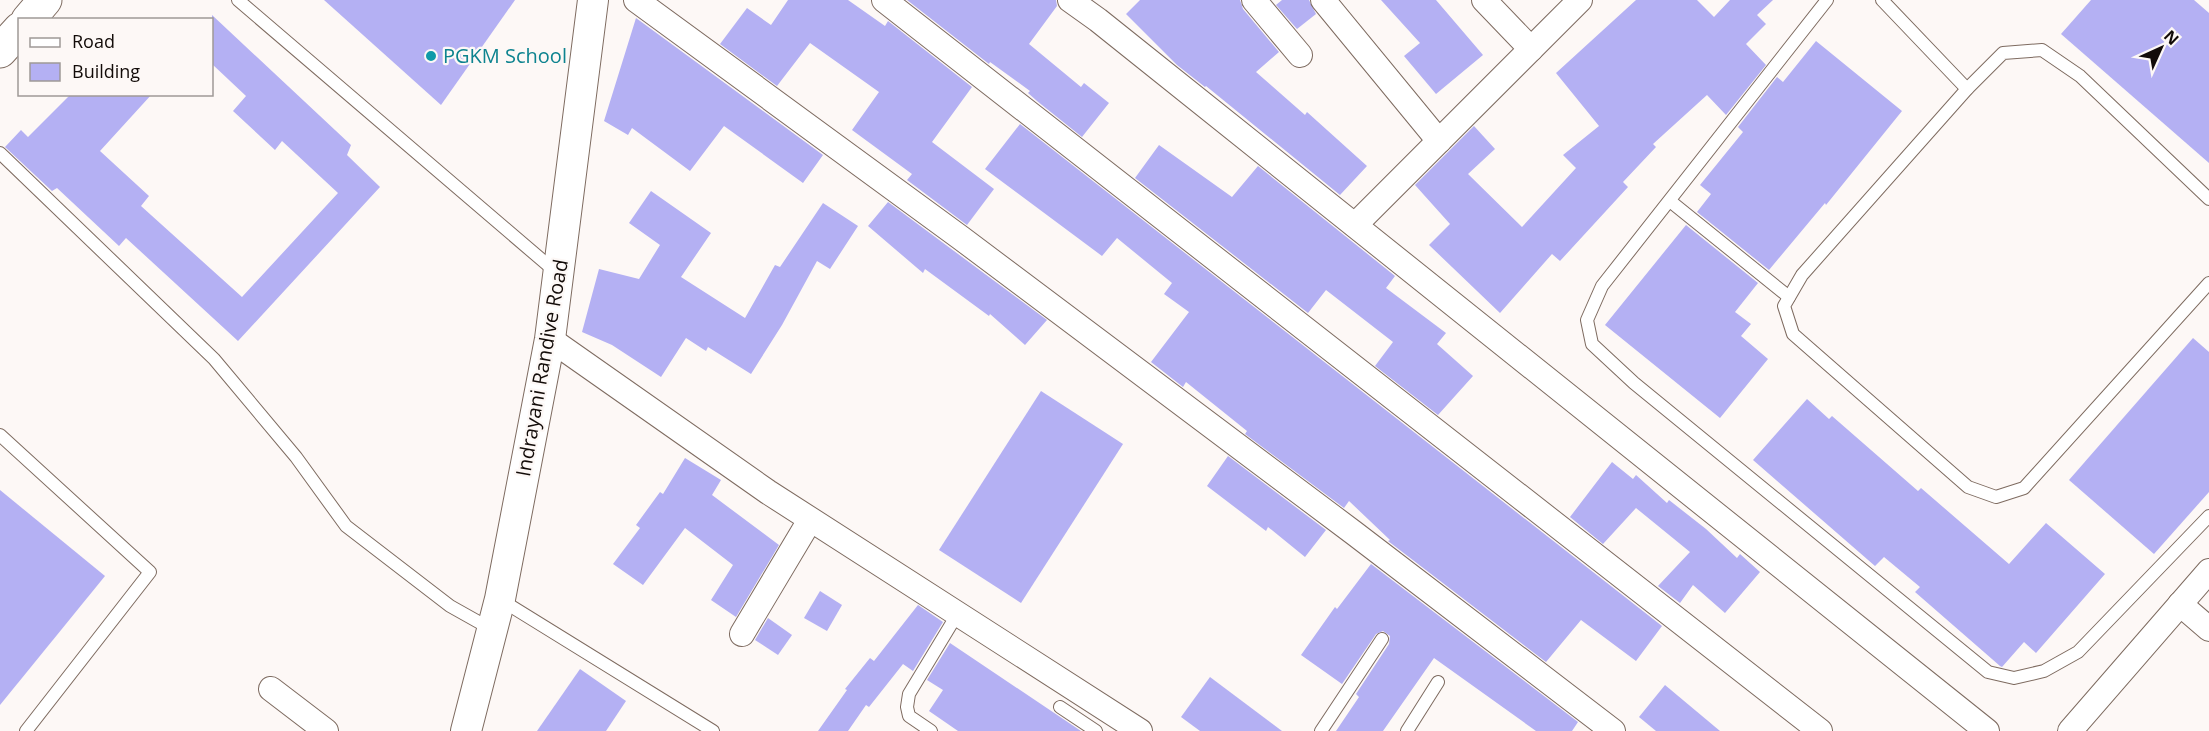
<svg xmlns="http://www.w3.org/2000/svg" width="2209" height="731" font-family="'Open Sans',sans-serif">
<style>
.building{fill:#b4b0f3}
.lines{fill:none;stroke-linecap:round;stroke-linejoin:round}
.service-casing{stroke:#7e6b60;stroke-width:14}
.minor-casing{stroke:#7e6b60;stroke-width:26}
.tertiary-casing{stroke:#7e6b60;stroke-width:32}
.primary-casing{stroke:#7e6b60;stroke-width:35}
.service{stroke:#fff;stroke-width:12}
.minor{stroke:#fff;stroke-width:24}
.tertiary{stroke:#fff;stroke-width:30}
.primary{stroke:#fff;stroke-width:33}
.culture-dot{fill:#0f9aa8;stroke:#fdf8f6;stroke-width:2}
.labels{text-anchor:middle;stroke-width:4.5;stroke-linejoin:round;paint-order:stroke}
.culture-label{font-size:20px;fill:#0d838f;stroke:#fdf8f6;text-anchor:start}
.street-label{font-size:20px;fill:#120b08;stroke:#fdf8f6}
</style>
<rect width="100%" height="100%" fill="#fdf8f6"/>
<g class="building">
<path d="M 324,0 L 515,0 L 441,105 Z"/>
<path d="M 788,0 L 848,0 L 885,26 L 888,21 L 972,87 L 932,142 L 994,189 L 967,225 L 907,180 L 912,174 L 852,130 L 879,92 L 810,43 L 777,86 L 720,44 L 747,8 L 771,25 Z"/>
<path d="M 907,0 L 1056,0 L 1057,6 L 1029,44 L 1081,87 L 1084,83 L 1109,103 L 1082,137 L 1037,101 L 1028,93 L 1030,91 L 990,62 L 989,64 Z"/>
<path d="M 1140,0 L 1240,0 L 1243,9 L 1279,52 L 1256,72 L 1305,115 L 1307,112 L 1367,166 L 1340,195 L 1206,86 L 1205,87 L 1177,65 L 1126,14 Z"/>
<path d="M 1282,0 L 1309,0 L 1316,14 L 1297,29 L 1276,5 Z"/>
<path d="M 1381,0 L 1436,0 L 1483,55 L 1436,94 L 1404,56 L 1420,43 Z"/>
<path d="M 1636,0 L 1697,0 L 1714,17 L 1730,0 L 1773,0 L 1757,15 L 1766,24 L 1746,44 L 1766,65 L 1726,115 L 1707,95 L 1653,144 L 1656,147 L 1623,182 L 1628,187 L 1560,261 L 1552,254 L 1500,313 L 1429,245 L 1450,224 L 1415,185 L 1474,126 L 1495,149 L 1468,174 L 1522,227 L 1576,168 L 1563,155 L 1599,126 L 1556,73 Z"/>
<path d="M 2091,0 L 2194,0 L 2209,13 L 2209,163 L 2061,34 Z"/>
<path d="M 212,15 L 351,145 L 347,155 L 380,187 L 238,341 L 126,238 L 119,246 L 57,188 L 52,191 L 5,147 L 21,130 L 28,137 L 71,94 L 152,94 L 100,151 L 149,196 L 141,206 L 242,297 L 338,193 L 282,141 L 275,150 L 233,111 L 246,96 L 212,64 Z"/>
<path d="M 636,18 L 823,155 L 803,183 L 724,126 L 690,171 L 632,128 L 628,135 L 604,121 Z"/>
<path d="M 1816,41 L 1902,111 L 1826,205 L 1825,203 L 1769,270 L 1697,212 L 1711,194 L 1700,185 L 1743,132 L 1738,127 L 1777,77 L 1783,82 Z"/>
<path d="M 1020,124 L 1662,626 L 1636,661 L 1581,620 L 1546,662 L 1388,541 L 1390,540 L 1349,501 L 1344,508 L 1245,434 L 1247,431 L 1186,382 L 1183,387 L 1151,362 L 1189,312 L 1164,294 L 1172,283 L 1117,238 L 1102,256 L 985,169 Z"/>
<path d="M 1159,145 L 1232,197 L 1258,166 L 1395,276 L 1386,288 L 1446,333 L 1437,344 L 1473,376 L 1438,415 L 1375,366 L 1393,342 L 1326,290 L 1308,313 L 1135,178 Z"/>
<path d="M 651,191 L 711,233 L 681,277 L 745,318 L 775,265 L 780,267 L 823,203 L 858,226 L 830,269 L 817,261 L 782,325 L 751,374 L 708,347 L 706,351 L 686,338 L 661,377 L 612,345 L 582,332 L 599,269 L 639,279 L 660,245 L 629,223 Z"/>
<path d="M 888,202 L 1047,320 L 1025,345 L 990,314 L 989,316 L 925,269 L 923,273 L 868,226 Z"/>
<path d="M 1686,225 L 1758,283 L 1735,312 L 1751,324 L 1741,336 L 1768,359 L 1720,418 L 1605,325 Z"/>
<path d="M 2193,338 L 2209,352 L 2209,492 L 2154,554 L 2069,480 Z"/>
<path d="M 1041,391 L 1123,444 L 1021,603 L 939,550 Z"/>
<path d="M 1807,399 L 1829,419 L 1832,416 L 1918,491 L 1921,488 L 2009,564 L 2046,523 L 2105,574 L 2036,653 L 2024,642 L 2002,667 L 2000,666 L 1915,592 L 1920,587 L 1884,557 L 1875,566 L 1753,460 Z"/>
<path d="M 1228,456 L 1326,530 L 1305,557 L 1268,527 L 1266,531 L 1207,486 Z"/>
<path d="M 685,458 L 721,480 L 712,495 L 779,545 L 736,617 L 711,600 L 733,565 L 685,528 L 643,585 L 613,564 L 640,528 L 636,525 L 660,492 L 663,494 Z"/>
<path d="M 1612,462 L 1633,479 L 1636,475 L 1667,503 L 1669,500 L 1706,529 L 1737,558 L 1740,554 L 1760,572 L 1725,613 L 1693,585 L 1680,603 L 1658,586 L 1690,552 L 1636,508 L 1603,544 L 1570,517 Z"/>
<path d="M 0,490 L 105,576 L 0,705 Z"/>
<path d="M 1371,564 L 1578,722 L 1572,731 L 1536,731 L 1434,658 L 1383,731 L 1336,731 L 1359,697 L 1356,694 L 1389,644 L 1390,636 L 1383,631 L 1376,634 L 1342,684 L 1301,655 L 1335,607 L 1337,609 Z"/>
<path d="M 820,591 L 842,605 L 827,631 L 804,618 Z"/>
<path d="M 918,605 L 943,622 L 913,671 L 903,664 L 869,707 L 866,705 L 848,731 L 818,731 L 847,690 L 845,689 L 870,658 L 874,661 Z"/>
<path d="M 768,618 L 792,635 L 778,655 L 755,640 Z"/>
<path d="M 950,643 L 1081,731 L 958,731 L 929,711 L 943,690 L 927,680 Z"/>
<path d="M 580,669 L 626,701 L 606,731 L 537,731 Z"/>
<path d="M 1210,677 L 1282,731 L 1200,731 L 1181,717 Z"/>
<path d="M 1665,685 L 1720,731 L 1656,731 L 1639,717 Z"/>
</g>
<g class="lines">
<defs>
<g id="service">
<path d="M 238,0 L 556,272"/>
<path d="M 1827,0 L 1602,286 L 1587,320 L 1592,344 L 1634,383 L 1988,672 L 2014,678 L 2044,671 L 2078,652 L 2209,516"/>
<path d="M 1882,0 L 1967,89"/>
<path d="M 0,153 L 214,359 L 296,457 L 346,526 L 450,606 L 491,629"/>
<path d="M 2209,199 L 2080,76 L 2042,50 L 2003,53 L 1967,89 L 1802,275 L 1784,306 L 1793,334 L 1968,487 L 1996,497 L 2024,488 L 2209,283"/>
<path d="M 1670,201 L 1789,297"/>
<path d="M 0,435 L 150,572 L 26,731"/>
<path d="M 501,600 L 713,731"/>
<path d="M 1060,707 L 1096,731"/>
<path d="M 931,731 L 909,716 L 907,707 L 909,694 L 958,613"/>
<path d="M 1321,731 L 1382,639"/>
<path d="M 1407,731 L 1438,682"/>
</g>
<g id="minor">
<path d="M 636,0 L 961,238 L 1354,533 L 1613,731"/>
<path d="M 884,0 L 1820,731"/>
<path d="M 1070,0 L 1098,20 L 1987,731"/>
<path d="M 1254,0 L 1300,55"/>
<path d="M 1323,0 L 1439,141"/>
<path d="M 1484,0 L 1531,49"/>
<path d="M 1355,225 L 1580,0"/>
<path d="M 550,339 L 768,492 L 1140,731"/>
<path d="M 2180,604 L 2209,629"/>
<path d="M 742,634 L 810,520"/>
<path d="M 271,689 L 326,731"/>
<path d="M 2070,731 L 2209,571"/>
</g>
<path id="tertiary" d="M 466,731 L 500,599 L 550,339 L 593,0"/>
<g id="primary">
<path d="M 28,20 L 45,0"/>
<path d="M 0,51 L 20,29"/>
</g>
</defs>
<use href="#service" class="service-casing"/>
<use href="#minor" class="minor-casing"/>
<use href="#tertiary" class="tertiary-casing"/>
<use href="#primary" class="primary-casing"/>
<use href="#service" class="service"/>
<use href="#minor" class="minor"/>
<use href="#tertiary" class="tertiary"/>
<use href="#primary" class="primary"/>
</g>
<circle class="culture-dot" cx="431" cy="56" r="6"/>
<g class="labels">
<g class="culture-label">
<text x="443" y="63">PGKM School</text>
</g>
<g class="street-label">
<text transform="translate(542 368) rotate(-80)" y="7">Indrayani Randive Road</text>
</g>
</g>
<rect x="18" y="18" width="195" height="78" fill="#fdf8f6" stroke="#9f9997" stroke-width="1.5"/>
<rect x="30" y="38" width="30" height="9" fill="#ffffff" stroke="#9f9997" stroke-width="1.5"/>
<text x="72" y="48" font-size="18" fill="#120b08">Road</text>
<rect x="30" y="63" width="30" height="18" fill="#b4b0f3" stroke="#9f9997" stroke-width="1.5"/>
<text x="72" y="78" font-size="18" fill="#120b08">Building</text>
<g transform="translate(2161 48) rotate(45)" stroke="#fdf8f6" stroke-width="4.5" paint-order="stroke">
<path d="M0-4.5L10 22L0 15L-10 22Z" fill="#120b08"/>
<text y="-9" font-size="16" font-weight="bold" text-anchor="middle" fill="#120b08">N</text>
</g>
</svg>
